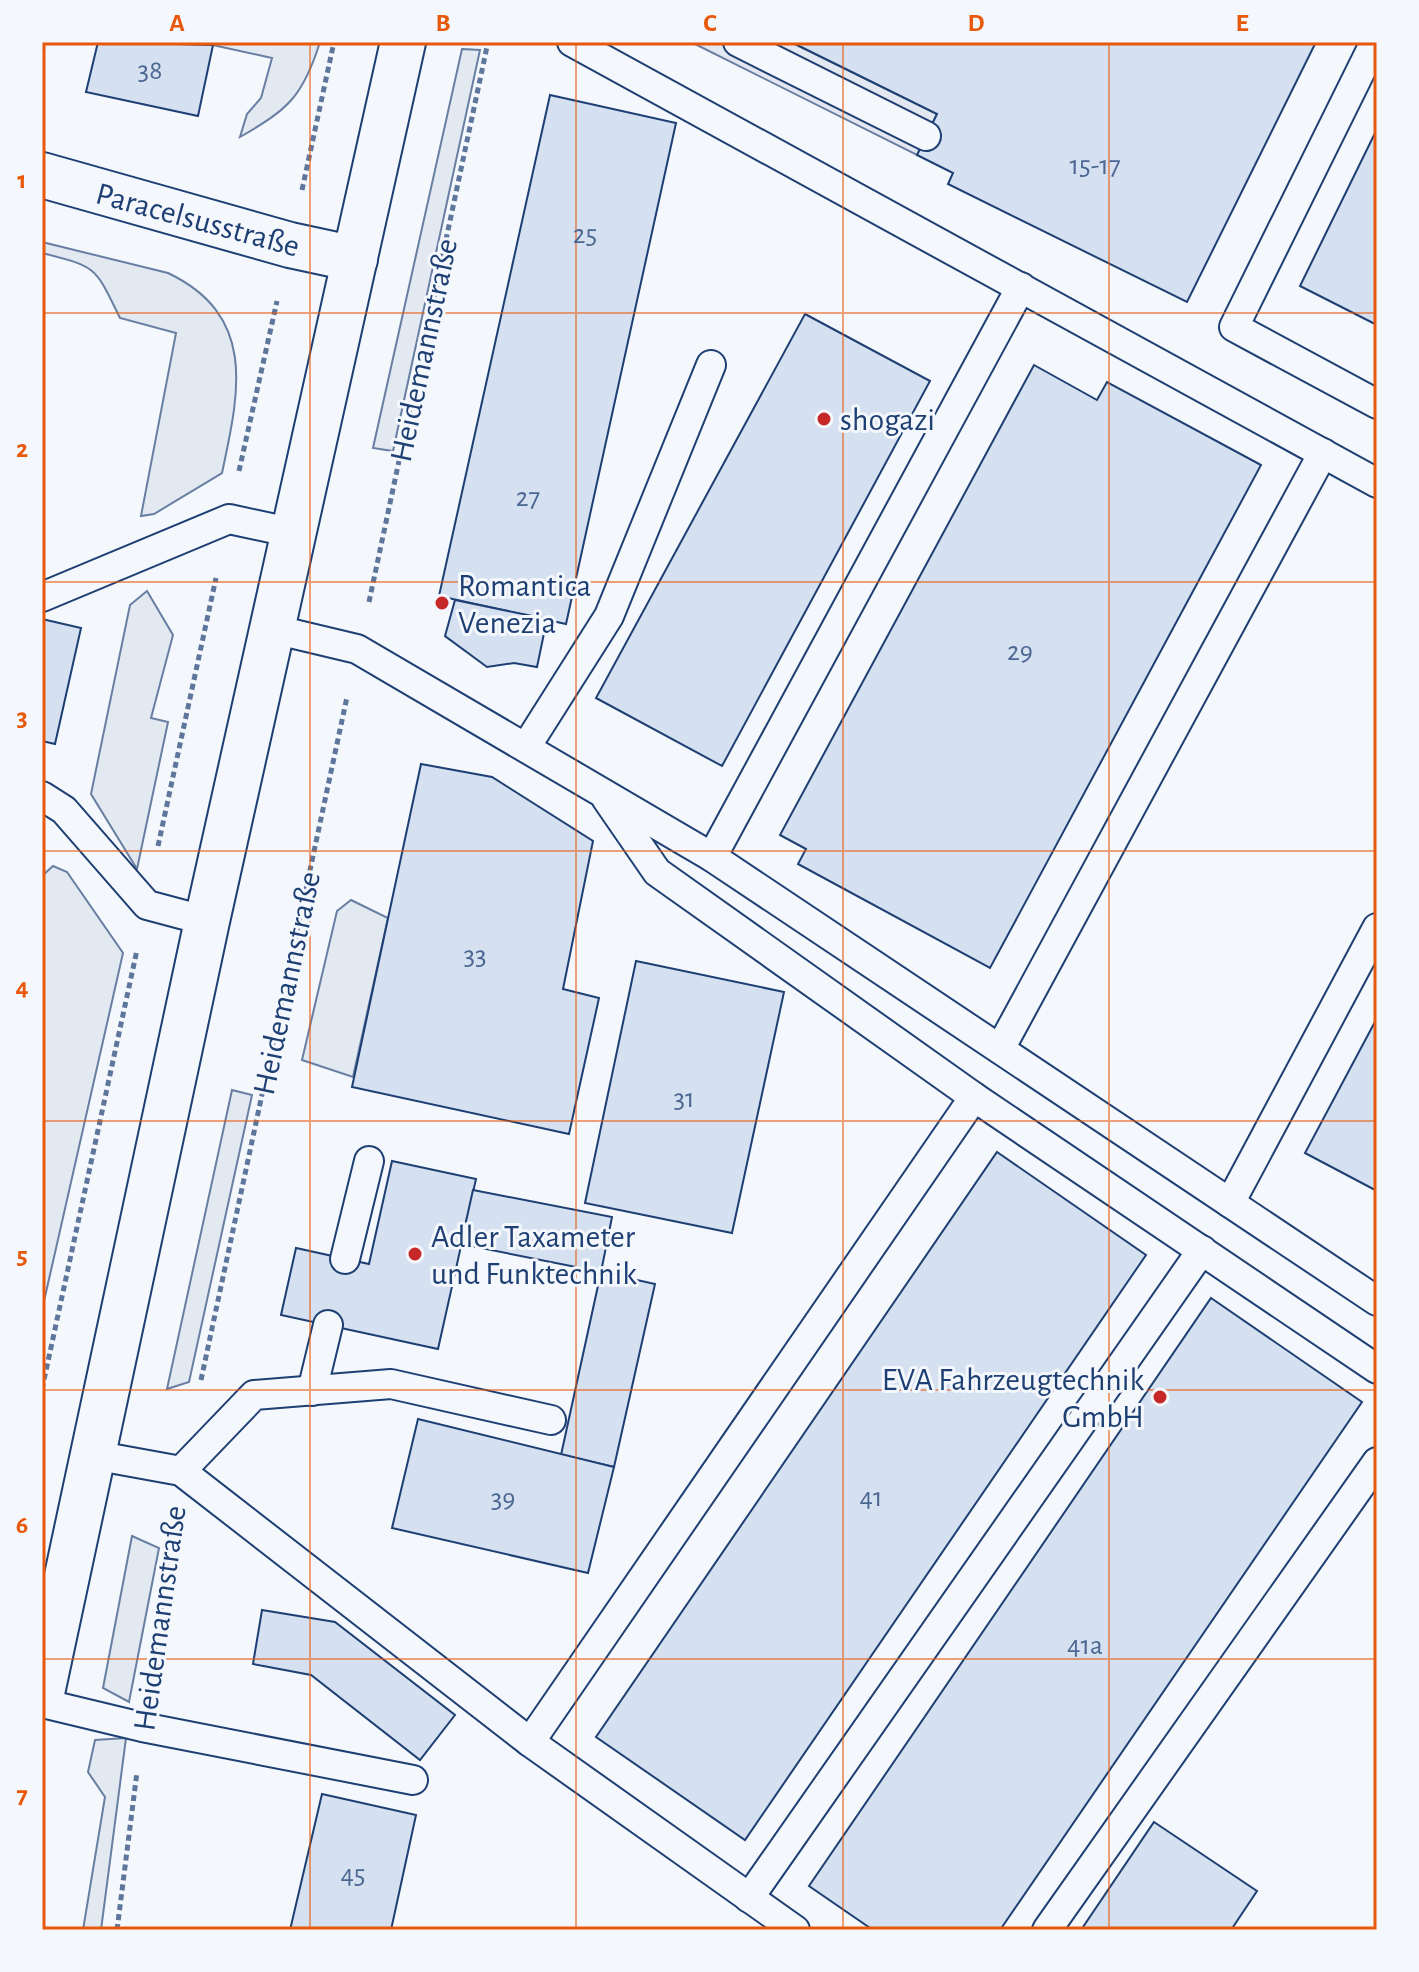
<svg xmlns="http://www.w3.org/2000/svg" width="1419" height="1972" font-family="'Alegreya Sans',sans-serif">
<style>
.green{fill:#e3e9f0;stroke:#687fa3;stroke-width:2}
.parking{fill:#e3e8f0;stroke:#687fa3;stroke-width:2}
.building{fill:#d5e0f0;stroke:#1d3f73;stroke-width:2}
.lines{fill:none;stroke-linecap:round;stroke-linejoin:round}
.service-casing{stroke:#1d3f73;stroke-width:32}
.minor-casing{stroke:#1d3f73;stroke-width:48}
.secondary-casing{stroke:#1d3f73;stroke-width:48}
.path{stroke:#5e769c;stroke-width:5;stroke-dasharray:6 4;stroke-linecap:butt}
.service{stroke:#f4f7fb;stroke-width:28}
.minor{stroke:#f4f7fb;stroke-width:44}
.secondary{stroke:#f4f7fb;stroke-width:44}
.grid{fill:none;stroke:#e8590c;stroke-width:2;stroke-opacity:0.55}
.poi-dot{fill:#c62828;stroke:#f4f7fb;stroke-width:3}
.labels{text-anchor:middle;stroke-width:6;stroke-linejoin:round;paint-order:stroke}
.number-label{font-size:28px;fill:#4b6792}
.street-label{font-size:32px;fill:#1d3f73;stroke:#f4f7fb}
.poi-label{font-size:32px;fill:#1d3f73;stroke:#f4f7fb;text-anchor:start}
.neatline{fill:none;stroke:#e8590c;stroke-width:3}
.grid-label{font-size:26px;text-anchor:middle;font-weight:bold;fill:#e8590c}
</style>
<rect width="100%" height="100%" fill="#f4f7fb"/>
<g class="green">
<path d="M 199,42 L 320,42 C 303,96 289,109 240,137 L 247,114 L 261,98 L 272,58 Z"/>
<path d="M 462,49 L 480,50 L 393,451 L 373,448 Z"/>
<path d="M 42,242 L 168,273 C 258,316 239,393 222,473 L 154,514 L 141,516 L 176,333 L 120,318 C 95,267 98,267 42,253 Z"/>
<path d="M 147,591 L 173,635 L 151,718 L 168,722 L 137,869 L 91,794 L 130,605 Z"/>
<path d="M 53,866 L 67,872 L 123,953 L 42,1310 L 42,876 Z"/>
<path d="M 351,900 L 388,918 L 353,1077 L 302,1060 L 337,911 Z"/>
<path d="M 232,1090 L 252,1095 L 189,1382 L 167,1389 Z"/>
<path d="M 132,1536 L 159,1548 L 129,1702 L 103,1688 Z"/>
<path d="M 126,1738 L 101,1930 L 83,1930 L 105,1797 L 88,1772 L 95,1740 Z"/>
</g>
<path class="parking" d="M 691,42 L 791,42 L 937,114 L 917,155 Z"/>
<g class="building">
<path d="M 98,42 L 213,45 L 198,116 L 86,92 Z"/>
<path d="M 791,42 L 1316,42 L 1187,302 L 948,184 L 953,173 L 917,155 L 937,114 Z"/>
<path d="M 550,95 L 676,123 L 566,624 L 439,596 Z"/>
<path d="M 1377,129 L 1377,325 L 1300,286 Z"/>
<path d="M 805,314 L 930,381 L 722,766 L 596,698 Z"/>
<path d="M 1034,365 L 1097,400 L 1107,382 L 1261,465 L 990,968 L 798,864 L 806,849 L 780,835 Z"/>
<path d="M 455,600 L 547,619 L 537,667 L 514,663 L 487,667 L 445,636 Z"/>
<path d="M 42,619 L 81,628 L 55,744 L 42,741 Z"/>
<path d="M 421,764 L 492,777 L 593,841 L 563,989 L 599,998 L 569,1134 L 352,1087 Z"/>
<path d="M 636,961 L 784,992 L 732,1233 L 585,1203 Z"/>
<path d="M 1377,1018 L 1377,1191 L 1305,1153 Z"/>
<path d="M 997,1152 L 1146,1255 L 745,1840 L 596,1737 Z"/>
<path d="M 392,1161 L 476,1179 L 438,1349 L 281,1315 L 296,1248 L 369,1264 Z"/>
<path d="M 473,1190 L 612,1217 L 601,1272 L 461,1244 Z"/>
<path d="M 601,1272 L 655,1284 L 614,1467 L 561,1455 Z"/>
<path d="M 1211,1298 L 1362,1402 L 1000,1930 L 873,1930 L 809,1886 Z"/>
<path d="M 418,1419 L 614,1467 L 588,1573 L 392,1528 Z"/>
<path d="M 262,1610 L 335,1622 L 455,1715 L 420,1760 L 311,1675 L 253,1664 Z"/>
<path d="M 322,1794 L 416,1815 L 391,1930 L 290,1930 Z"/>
<path d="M 1154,1822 L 1257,1891 L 1231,1930 L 1081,1930 Z"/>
</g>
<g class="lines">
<defs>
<g id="service">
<path d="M 572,42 L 1377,483"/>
<path d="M 738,42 L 926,136"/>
<path d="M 1375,42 L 1234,327 L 1377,404"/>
<path d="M 42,597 L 229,519 L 294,533"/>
<path d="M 273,629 L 357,649 L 712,857 L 1377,1301"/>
<path d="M 526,747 L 609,616 L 711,365"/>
<path d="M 42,796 L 64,810 L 147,905 L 207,921"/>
<path d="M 606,798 L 657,872 L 974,1097 L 1377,1369"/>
<path d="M 712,857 L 1021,287"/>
<path d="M 1000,1049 L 1323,453"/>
<path d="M 1230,1203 L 1377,928"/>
<path d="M 345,1259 L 369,1161"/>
<path d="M 312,1391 L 328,1325"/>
<path d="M 93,1455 L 181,1471 L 530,1742 L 795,1930"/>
<path d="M 181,1471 L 254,1395 L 391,1384 L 551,1420"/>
<path d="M 42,1703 L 142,1727 L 413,1780"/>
<path d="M 530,1742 L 974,1097"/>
<path d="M 749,1898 L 1202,1250"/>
<path d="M 1047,1930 L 1377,1462"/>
</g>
<path id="minor" d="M 42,175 L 290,245 L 355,259"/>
<path id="secondary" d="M 42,1693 L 207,921 L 403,42"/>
</defs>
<use href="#service" class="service-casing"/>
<use href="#minor" class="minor-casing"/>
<use href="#secondary" class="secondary-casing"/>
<g class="path">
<path d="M 42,53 L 44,42"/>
<path d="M 302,190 L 334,42"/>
<path d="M 239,471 L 277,301"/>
<path d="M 369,602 L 488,42"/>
<path d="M 158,846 L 216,578"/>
<path d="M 201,1380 L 347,697"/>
<path d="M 42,1389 L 137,950"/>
<path d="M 150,1679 L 173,1527"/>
<path d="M 117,1930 L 137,1772"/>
</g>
<use href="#service" class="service"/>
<use href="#minor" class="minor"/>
<use href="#secondary" class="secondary"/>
</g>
<path class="grid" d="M 310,42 L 310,1930M 576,42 L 576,1930M 843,42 L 843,1930M 1109,42 L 1109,1930M 42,313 L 1377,313M 42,582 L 1377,582M 42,851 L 1377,851M 42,1121 L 1377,1121M 42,1390 L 1377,1390M 42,1659 L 1377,1659"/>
<g class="poi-dot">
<circle cx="824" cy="419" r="8"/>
<circle cx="442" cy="603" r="8"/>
<circle cx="415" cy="1254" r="8"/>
<circle cx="1160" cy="1397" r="8"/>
</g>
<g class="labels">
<g class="number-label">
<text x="150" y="79">38</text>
<text x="1095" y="174">15-17</text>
<text x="585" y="243">25</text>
<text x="528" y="506">27</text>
<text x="1020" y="660">29</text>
<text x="475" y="964">33</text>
<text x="684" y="1107">31</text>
<text x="871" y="1506">41</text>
<text x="503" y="1507">39</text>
<text x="1085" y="1654">41a</text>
<text x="353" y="1883">45</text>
</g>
<g class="street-label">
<text transform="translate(198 219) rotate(15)" y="11">Paracelsusstraße</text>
<text transform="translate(423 350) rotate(-78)" y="11">Heidemannstraße</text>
<text transform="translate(286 983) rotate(-78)" y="11">Heidemannstraße</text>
<text transform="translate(159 1618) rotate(-82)" y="11">Heidemannstraße</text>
</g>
<g class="poi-label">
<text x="840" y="430">shogazi</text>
<text x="458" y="596">Romantica<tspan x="458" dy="37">Venezia</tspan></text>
<text x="431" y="1247">Adler Taxameter<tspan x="431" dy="37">und Funktechnik</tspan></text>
<text x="1144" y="1390" text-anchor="end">EVA Fahrzeugtechnik<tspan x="1144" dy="37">GmbH</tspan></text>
</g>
</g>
<rect width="1419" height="1972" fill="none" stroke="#f4f7fb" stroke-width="88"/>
<rect x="44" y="44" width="1331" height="1884" class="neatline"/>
<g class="grid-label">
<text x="177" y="31">A</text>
<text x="443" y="31">B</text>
<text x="710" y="31">C</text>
<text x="976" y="31">D</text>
<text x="1242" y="31">E</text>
<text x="22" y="188">1</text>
<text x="22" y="457">2</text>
<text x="22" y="726">3</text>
<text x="22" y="995">4</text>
<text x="22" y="1264">5</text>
<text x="22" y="1533">6</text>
<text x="22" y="1803">7</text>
</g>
</svg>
